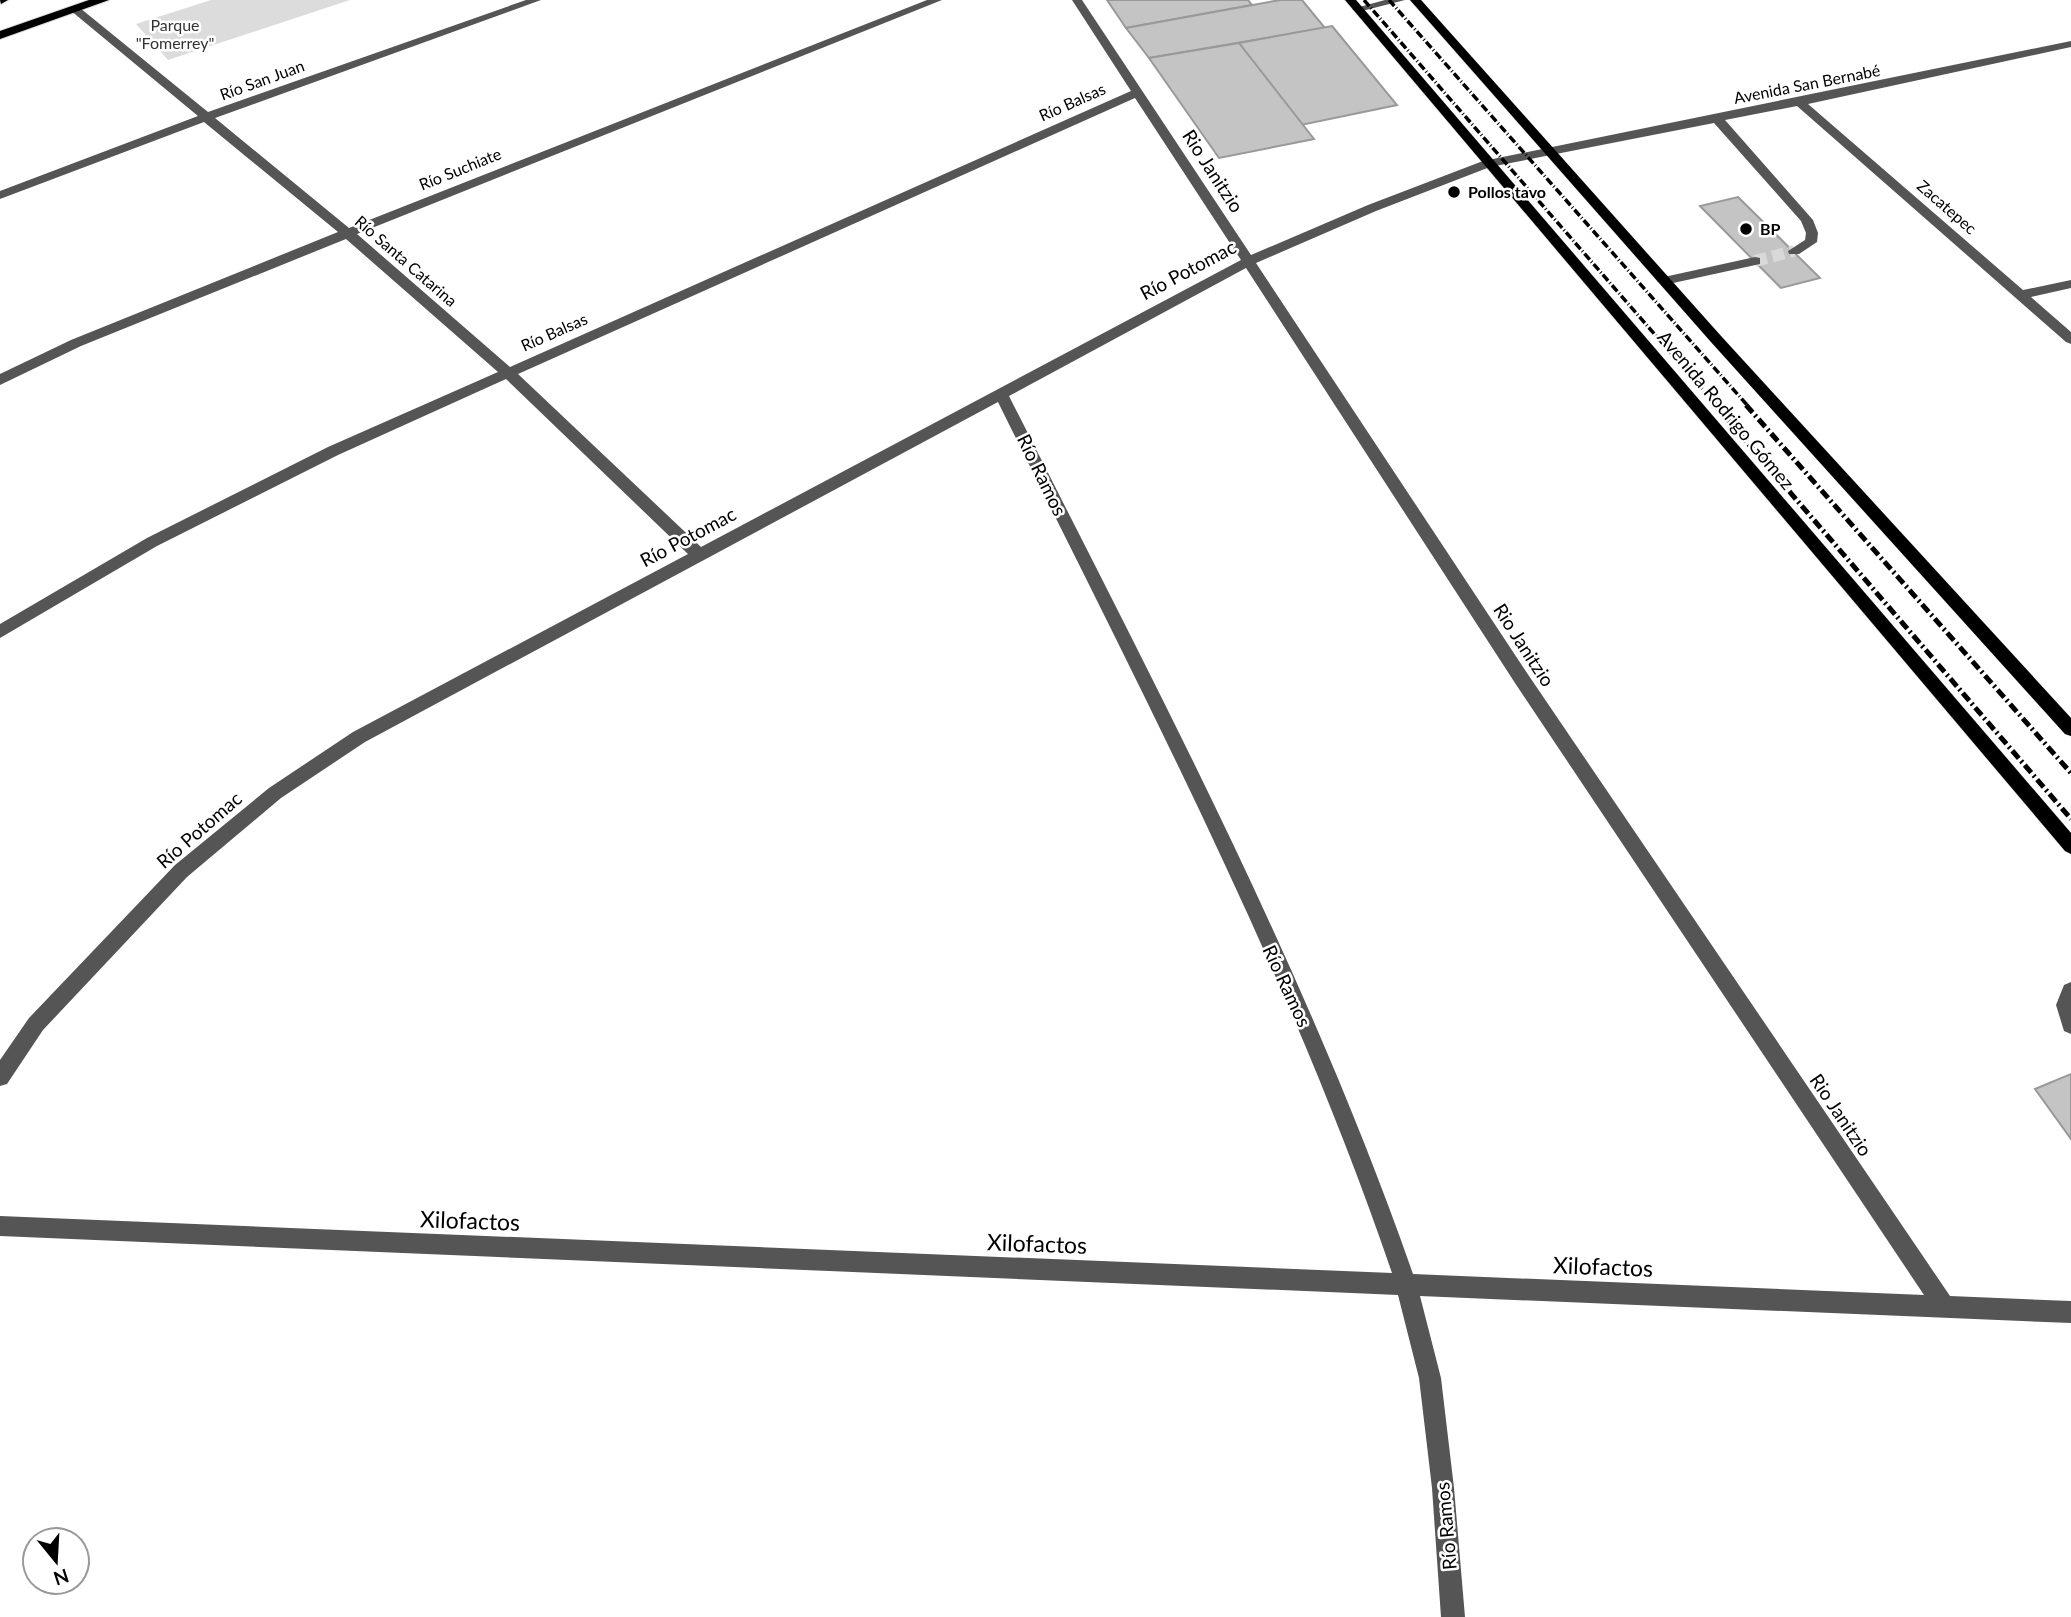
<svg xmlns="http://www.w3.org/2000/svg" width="2071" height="1617" font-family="Lato,sans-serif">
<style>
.green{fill:#dcdcdc}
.building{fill:#c4c4c4;stroke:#999;stroke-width:2}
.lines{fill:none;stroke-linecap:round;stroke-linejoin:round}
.minor-tunnel{stroke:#d9d9d9;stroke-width:12;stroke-dasharray:12 6;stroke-linecap:butt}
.major-casing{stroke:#dbdbdb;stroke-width:1}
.highway-casing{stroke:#dbdbdb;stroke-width:2}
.minor{fill:#555;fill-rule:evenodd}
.major{fill:#000;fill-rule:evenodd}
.highway{fill:#000;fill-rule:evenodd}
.rail-far1{stroke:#000;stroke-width:3.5;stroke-dasharray:8 2.5 1 2.5;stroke-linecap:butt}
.rail{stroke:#000;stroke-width:5;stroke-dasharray:10 3.5 2 3.5;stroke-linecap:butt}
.poi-dot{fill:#000;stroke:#fff;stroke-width:2.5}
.labels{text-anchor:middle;stroke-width:5;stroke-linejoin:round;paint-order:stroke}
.far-park-label{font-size:16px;fill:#333;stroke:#fff}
.far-street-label{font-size:16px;fill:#000;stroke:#fff}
.far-poi-label{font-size:16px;font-weight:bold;fill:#000;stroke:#fff;text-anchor:start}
.street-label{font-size:19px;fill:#000;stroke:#fff}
.near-street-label{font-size:23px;fill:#000;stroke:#fff}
</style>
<rect width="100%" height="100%" fill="#fff"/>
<path class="green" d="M 211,0 L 350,0 L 168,60 L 136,24 Z"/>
<g class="building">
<path d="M 1107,0 L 1248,0 L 1252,5 L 1126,28 Z"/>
<path d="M 1280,0 L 1302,0 L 1325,28 L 1149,58 L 1126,28 Z"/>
<path d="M 1332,26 L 1397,105 L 1301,125 L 1239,43 Z"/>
<path d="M 1239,43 L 1314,139 L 1219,158 L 1149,58 Z"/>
<path d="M 1738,197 L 1820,278 L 1781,288 L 1700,206 Z"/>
<path d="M 2071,1074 L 2071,1139 L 2035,1089 Z"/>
</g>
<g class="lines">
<path class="minor-tunnel" d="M 1755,261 L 1794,251"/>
<defs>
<g id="major">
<path d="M 1345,0 L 1356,0 L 2071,833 L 2071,854 L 2065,851 Z"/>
<path d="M 1410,0 L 1421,0 L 1721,336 L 2071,718 L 2071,736 L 2065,734 L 1711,342 Z"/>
</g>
<g id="highway">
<path d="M 0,0 L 8,0 L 1,4 Z"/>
<path d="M 89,0 L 109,0 L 0,39 L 0,31 Z"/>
</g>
</defs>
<use href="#major" class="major-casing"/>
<use href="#highway" class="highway-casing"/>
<g class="minor">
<path d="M 526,0 L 541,0 L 215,118 L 349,228 L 927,0 L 942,0 L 357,234 L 510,367 L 1131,91 L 1072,0 L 1082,0 L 1251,255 L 1368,205 L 1483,161 L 2071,41 L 2071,47 L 1808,104 L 2023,290 L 2071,280 L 2071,288 L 2031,297 L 2071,332 L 2071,344 L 2066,342 L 1797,106 L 1725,120 L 1813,220 L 1818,233 L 1817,242 L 1799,254 L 1789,254 L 1788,251 L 1805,240 L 1806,233 L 1801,221 L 1714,123 L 1490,167 L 1376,211 L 1256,263 L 1527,673 L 1950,1296 L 2071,1301 L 2071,1323 L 1420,1296 L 1441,1378 L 1454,1488 L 1465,1617 L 1441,1617 L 1432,1488 L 1419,1378 L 1398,1295 L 0,1236 L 0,1216 L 1392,1273 C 1289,971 1139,687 998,402 L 365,742 L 281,798 L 187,877 L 43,1030 L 7,1084 L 0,1086 L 0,1060 L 29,1018 L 175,865 L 269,788 L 353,732 L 688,554 L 506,379 L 338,455 L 157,546 L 0,638 L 0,624 L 147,538 L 328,447 L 498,372 L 346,239 L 81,346 L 0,385 L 0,374 L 71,340 L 338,232 L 204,122 L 0,199 L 0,191 L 198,116 L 70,10 L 80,8 L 208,112 ZM 1135,98 L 1241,260 L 701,547 L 518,374 ZM 1246,268 L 1515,683 L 1924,1295 L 1413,1274 C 1307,970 1154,683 1009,396 Z"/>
<path d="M 1385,0 L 1405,0 L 1358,12 L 1352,9 Z"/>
<path d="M 1755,257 L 1760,258 L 1760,264 L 1664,285 L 1657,281 L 1664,277 Z"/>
<path d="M 2071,982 L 2071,1034 L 2064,1031 L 2056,1005 L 2064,985 Z"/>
</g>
<use href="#major" class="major"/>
<use href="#highway" class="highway"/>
<g class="rail-far1">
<path d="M 1364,0 L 1717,406"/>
<path d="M 1389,0 L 1748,406"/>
</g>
<g class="rail">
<path d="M 1715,405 L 2071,819"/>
<path d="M 1746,405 L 2071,773"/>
</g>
</g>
<g class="poi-dot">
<circle cx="1454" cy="192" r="7"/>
<circle cx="1746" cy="229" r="7"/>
</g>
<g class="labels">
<g class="far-park-label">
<text x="175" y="31">Parque<tspan x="175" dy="18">"Fomerrey"</tspan></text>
</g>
<g class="far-street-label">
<text transform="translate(262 80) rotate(-20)" y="6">Río San Juan</text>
<text transform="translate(1807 84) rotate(-11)" y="6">Avenida San Bernabé</text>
<text transform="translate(1072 102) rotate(-24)" y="6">Río Balsas</text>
<text transform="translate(460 169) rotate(-22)" y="6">Río Suchiate</text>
<text transform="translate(1947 207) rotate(41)" y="6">Zacatepec</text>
<text transform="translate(406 261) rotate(41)" y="6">Río Santa Catarina</text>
<text transform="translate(554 332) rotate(-24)" y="6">Río Balsas</text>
</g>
<g class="far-poi-label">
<text x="1468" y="198">Pollos tavo</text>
<text x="1760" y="235">BP</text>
</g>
<g class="street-label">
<text transform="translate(1213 171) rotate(57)" y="7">Rio Janitzio</text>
<text transform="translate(1188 270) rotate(-28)" y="7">Río Potomac</text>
<text transform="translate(1726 410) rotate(50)" y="7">Avenida Rodrigo Gómez</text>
<text transform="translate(1042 475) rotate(64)" y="7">Río Ramos</text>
<text transform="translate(688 537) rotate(-28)" y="7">Río Potomac</text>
<text transform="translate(1524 645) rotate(57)" y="7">Rio Janitzio</text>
<text transform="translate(199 830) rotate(-41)" y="7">Río Potomac</text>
<text transform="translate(1287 986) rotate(65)" y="7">Río Ramos</text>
<text transform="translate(1841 1115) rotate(56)" y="7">Rio Janitzio</text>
<text transform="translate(1446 1526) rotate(-95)" y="7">Río Ramos</text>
</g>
<g class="near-street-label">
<text transform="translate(470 1221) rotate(2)" y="8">Xilofactos</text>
<text transform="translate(1037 1244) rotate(2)" y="8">Xilofactos</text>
<text transform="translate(1603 1267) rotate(2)" y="8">Xilofactos</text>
</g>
</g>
<g transform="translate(56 1561) rotate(162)"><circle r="33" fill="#ffffff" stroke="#999999" stroke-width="2"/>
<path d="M0-5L12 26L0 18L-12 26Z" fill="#000000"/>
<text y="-10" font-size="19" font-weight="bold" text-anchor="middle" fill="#000000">N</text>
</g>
</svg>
